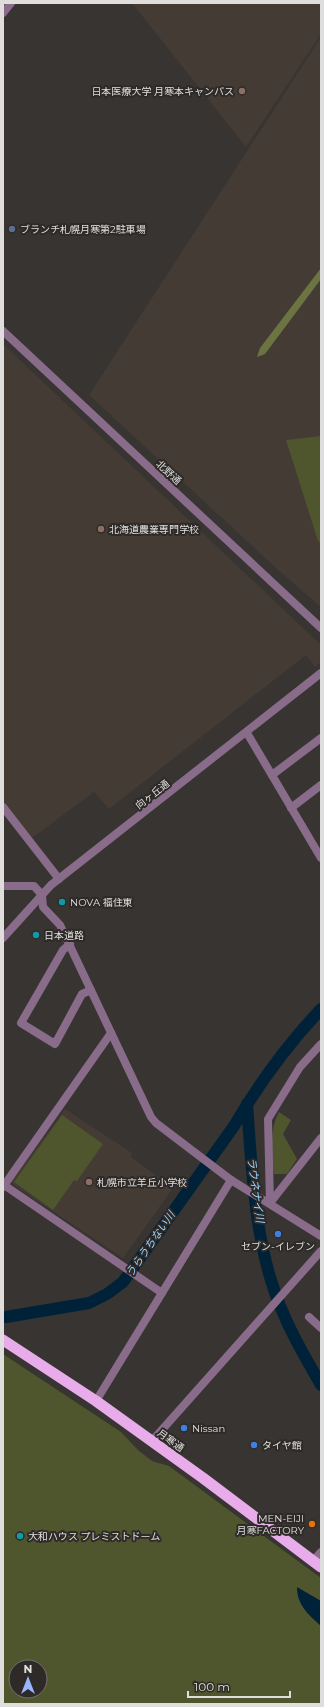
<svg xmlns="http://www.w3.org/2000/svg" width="324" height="1707" font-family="Montserrat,'Noto Sans JP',sans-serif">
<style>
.built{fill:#433b34}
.green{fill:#4f552d;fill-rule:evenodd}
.forest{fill:#6c7442}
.water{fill:#002238}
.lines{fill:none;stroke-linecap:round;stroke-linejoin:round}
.river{stroke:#002238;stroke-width:12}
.minor{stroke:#896b8a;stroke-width:8}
.tertiary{stroke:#896b8a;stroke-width:8}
.trunk{stroke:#e9acea;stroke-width:11}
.education-dot{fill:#8d6e63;stroke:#2d2a28;stroke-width:1.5}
.service-dot{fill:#5c6f8a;stroke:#2d2a28;stroke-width:1.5}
.culture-dot{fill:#0f9aa8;stroke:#2d2a28;stroke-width:1.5}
.shop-dot{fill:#3f7fe0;stroke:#2d2a28;stroke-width:1.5}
.food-dot{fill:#e8710a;stroke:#2d2a28;stroke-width:1.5}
.labels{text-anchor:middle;stroke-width:4;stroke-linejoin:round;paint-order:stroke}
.poi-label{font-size:10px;fill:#e0dedd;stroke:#2d2a28;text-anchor:start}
.street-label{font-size:10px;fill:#e0dedd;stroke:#2d2a28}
.water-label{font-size:11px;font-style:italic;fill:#9cd5fe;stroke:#2d2a28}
</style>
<rect width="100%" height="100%" fill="#373432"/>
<g class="built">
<path d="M 132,3 L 321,3 L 321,34 L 246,147 Z"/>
<path d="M 321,37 L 321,607 L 277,569 L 89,395 Z"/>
<path d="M 3,344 L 321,645 L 321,662 L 315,667 L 306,655 L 109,809 L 94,792 L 32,838 L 3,804 Z"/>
<path d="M 65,1109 L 132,1153 L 131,1157 L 173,1188 L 123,1258 L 12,1184 L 12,1180 Z"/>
</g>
<g class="green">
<path d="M 321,436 L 321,543 L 318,541 L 286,440 Z"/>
<path d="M 279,1112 L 291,1120 L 283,1134 L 297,1159 L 287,1174 L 274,1174 C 272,1154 269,1130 279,1112 Z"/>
<path d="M 62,1115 L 103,1144 L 77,1181 L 74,1180 L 53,1210 L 14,1182 Z"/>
<path d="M 3,1354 L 121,1432 L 138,1450 L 152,1461 L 169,1466 L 321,1578 L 321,1704 L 3,1704 ZM 16,1667 L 40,1667 L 40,1691 L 16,1691 Z"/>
</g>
<path class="forest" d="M 321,268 L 321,279 L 265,354 L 257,357 L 260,348 Z"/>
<path class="water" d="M 297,1587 L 321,1601 L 321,1626 C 308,1614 297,1605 297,1587 Z"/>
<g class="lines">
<g class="river">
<path d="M 247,1104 C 252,1173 255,1252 284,1315 C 294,1339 308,1362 321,1385"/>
<path d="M 6,1317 L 89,1303 L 107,1294 L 123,1282 L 234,1126 C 258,1085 288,1044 321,1009"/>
</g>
<g class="minor">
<path d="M 3,13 L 11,3"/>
<path d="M 247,733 L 321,858"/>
<path d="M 272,775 L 321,738"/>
<path d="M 3,807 L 59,879"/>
<path d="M 291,808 L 321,785"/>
<path d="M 42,895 L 43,907 L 60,925 L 151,1117 L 156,1123 L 231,1180 L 321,1236"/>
<path d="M 70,944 L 63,950 L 21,1023 L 55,1044 L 82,994 L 91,990"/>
<path d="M 4,1185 L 162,1293"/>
<path d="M 3,1187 L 111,1033"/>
<path d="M 270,1203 L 268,1119 L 300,1067 L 321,1044"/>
<path d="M 270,1203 L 321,1138"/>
<path d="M 309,1317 L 321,1328"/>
<path d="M 96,1401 L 231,1180"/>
<path d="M 152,1441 L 321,1251"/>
</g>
<g class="tertiary">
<path d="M 3,331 L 321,628"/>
<path d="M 3,886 L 34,886 L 42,895"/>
<path d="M 3,938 L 51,885 L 321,673"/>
<path d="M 313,1561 L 321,1552"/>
</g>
<path class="trunk" d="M 3,1340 L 96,1401 L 203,1478 L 321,1567"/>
</g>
<g class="education-dot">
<circle cx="242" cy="91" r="4"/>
<circle cx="101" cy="529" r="4"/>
<circle cx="89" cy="1182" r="4"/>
</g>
<circle class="service-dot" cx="12" cy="229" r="4"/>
<g class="culture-dot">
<circle cx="62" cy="902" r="4"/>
<circle cx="36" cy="935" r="4"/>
<circle cx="20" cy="1536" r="4"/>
</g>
<g class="shop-dot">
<circle cx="278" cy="1234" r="4"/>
<circle cx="184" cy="1428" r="4"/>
<circle cx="254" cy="1445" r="4"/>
</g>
<circle class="food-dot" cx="312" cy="1524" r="4"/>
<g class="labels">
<g class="poi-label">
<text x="234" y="95" text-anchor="end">日本医療大学 月寒本キャンパス</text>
<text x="20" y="233">ブランチ札幌月寒第2駐車場</text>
<text x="109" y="533">北海道農業専門学校</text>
<text x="70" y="906">NOVA 福住東</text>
<text x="44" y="939">日本道路</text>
<text x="97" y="1186">札幌市立羊丘小学校</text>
<text x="278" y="1250" text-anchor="middle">セブン-イレブン</text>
<text x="192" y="1432">Nissan</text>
<text x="262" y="1449">タイヤ館</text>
<text x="304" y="1522" text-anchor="end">MEN-EIJI<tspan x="304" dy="12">月寒FACTORY</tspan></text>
<text x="28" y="1540">大和ハウス プレミストドーム</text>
</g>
<g class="street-label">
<text transform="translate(169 472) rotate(43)" y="4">北野通</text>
<text transform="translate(152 794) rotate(-38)" y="4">向ヶ丘通</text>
<text transform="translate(171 1440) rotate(36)" y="4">月寒通</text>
</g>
<g class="water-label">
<text transform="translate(256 1190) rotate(82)" y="4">ラウネナイ川</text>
<text transform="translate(150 1244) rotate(-55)" y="4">うらうちない川</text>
</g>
</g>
<rect width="324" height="1707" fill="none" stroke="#e0dedd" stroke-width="8"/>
<g transform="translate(28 1679)"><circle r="19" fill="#2d2a28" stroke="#757270"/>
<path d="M0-3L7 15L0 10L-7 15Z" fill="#98b5fd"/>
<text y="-6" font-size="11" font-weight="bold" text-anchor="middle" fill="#e0dedd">N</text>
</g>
<path d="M188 1691v6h102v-6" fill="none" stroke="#e0dedd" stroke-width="2"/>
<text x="194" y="1691" font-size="12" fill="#e0dedd" stroke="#2d2a28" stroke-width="3" paint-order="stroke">100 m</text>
</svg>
